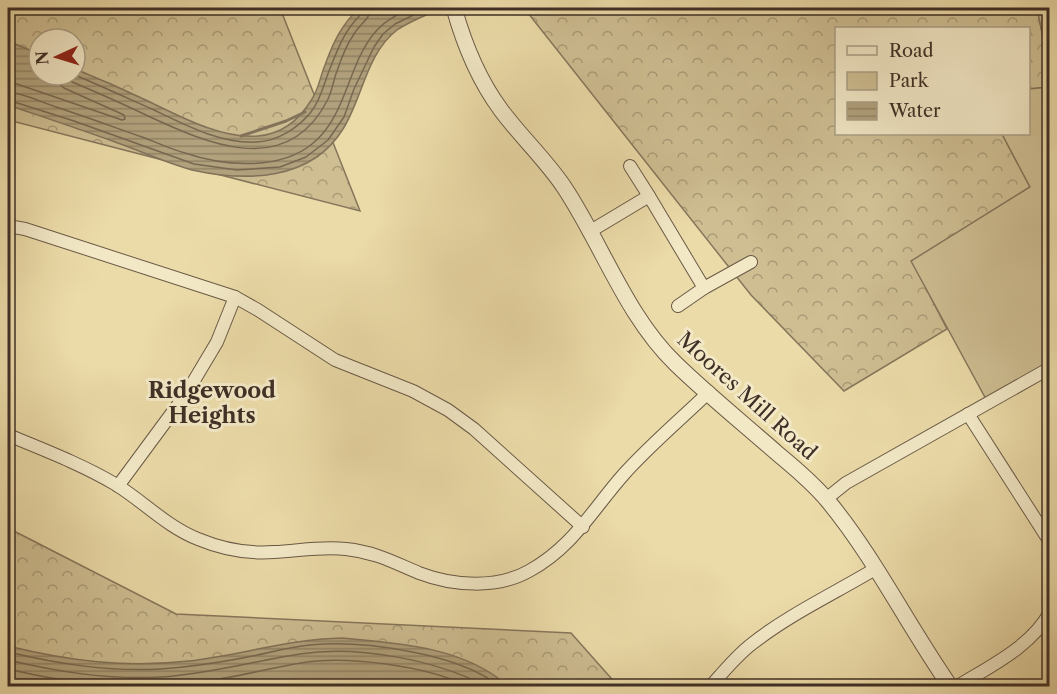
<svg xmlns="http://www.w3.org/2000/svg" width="1057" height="694" font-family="'Libre Caslon Text',serif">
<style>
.forest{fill:url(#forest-crowns);stroke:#86765c;stroke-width:1.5;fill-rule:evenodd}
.green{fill:#cebe92;stroke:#86765c;stroke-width:1.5}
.water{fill:url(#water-rules);stroke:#83735a;stroke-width:1.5}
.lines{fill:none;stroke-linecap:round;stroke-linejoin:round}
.shore{stroke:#786851;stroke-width:1.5}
.stream{stroke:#83735a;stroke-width:3}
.minor-casing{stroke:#6a5a46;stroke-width:14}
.tertiary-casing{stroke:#6a5a46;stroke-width:17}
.minor{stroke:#f2e8c6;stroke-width:12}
.tertiary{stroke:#f2e8c6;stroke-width:15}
.labels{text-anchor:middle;stroke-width:6;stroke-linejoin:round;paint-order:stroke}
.street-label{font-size:21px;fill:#3f2f26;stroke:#f2e8c6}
.neighbourhood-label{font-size:22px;font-weight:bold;fill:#3f2f26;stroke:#f2e8c6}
</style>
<defs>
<pattern id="forest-crowns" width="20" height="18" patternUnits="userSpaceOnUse" patternTransform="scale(1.5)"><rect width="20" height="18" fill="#cebe92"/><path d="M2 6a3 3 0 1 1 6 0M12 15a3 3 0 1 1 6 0" fill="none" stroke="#a99b77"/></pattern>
<pattern id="water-rules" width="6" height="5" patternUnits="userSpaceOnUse" patternTransform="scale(1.5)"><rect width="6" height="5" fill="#b1a17c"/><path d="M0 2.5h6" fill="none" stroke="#918465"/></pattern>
</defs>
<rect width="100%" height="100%" fill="#ebdba8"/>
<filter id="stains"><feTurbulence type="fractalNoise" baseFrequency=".00333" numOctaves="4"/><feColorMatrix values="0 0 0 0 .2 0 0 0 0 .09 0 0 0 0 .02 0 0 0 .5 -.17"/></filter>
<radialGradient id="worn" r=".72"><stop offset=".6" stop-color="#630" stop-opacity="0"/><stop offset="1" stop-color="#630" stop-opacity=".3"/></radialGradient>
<g class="forest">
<path d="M 8,8 L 280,8 L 360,211 L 8,120 ZM 39,39 L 75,39 L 75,75 L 39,75 Z"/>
<path d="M 524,8 L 1037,8 L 1049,67 L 1049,87 L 1029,89 L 1028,28 L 836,28 L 836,134 L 1002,134 L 1030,187 L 912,261 L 947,329 L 844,391 L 751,295 Z"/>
<path d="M 8,528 L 176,614 L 571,633 L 618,686 L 8,686 Z"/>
</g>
<g class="green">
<path d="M 1037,8 L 1049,8 L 1049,67 Z"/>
<path d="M 1049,87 L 1049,364 L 987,401 L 911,261 L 1030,187 L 1002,134 L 1028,134 L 1029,89 Z"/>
</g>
<g class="water">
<path d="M 360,8 L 442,8 C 427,15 410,21 397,30 C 366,54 363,97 343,129 C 311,181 246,182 192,170 C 166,163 141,151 115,142 C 79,129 43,117 8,105 L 8,41 L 39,54 L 39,75 L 75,75 L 75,69 C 100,79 125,90 150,102 C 181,117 222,139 258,136 C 282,134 300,119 312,99 C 319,88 320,77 325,65 C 333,43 342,23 360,8 Z"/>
<path d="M 342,638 C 399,643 464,647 508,686 L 17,686 L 8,685 L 8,646 C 69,661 125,668 189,661 C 240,655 290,639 342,638 Z"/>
</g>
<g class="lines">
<g class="shore">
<path d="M 63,75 L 70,81 C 96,92 121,103 146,115 C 206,143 286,180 327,101 C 332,92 333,81 337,71 C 341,59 347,44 354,34 C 360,24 370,19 371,8"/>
<path d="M 75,75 C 101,86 127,98 154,110 C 185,125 221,144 257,142 C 278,141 298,128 311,112 C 322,98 324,82 331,66 C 337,51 343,35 354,22 C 358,17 363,14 363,8"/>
<path d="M 8,83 L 17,84 L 122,120 L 125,119 L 124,115 L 64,88 L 57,82 L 54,75"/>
<path d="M 8,92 C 23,93 41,102 56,107 C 84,116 113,127 142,137 C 156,142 170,149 185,153 C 223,166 279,171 312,144 C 348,115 347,63 377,30 C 387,19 399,14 412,8"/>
<path d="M 8,100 L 74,121 L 194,164 L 237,170 L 280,167 L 306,157 L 328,140 L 344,117 L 354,89 L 374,47 L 383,34 L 395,24 L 428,8"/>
<path d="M 8,652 C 59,664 108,672 161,669 C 189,667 216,663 243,658 C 265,654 288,647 310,645 C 362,640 458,653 499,686"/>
<path d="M 8,660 C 59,672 108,680 161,677 C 208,674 254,661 300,654 C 359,645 435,660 486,686"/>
<path d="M 8,669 C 71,684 124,690 189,683 C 227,680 264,669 301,663 C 346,655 427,666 467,686"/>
</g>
<path class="stream" d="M 241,136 L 286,121 L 305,112"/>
<defs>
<g id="minor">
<path d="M 630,166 L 649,196"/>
<path d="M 8,226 L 25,229 L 235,297 L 258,310 L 335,360 L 413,391 L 448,410 L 474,429 L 583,527"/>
<path d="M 589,232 L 649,196 L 704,288"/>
<path d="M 678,306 L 704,288 L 751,262"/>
<path d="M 968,414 L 1050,542"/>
<path d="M 8,435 C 44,450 81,464 115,484 C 143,501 167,527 198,539 C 222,549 248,554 274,552 C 298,551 322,546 346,549 C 375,552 393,562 419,573 C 453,586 497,589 529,571 C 573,547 592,510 624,474 C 650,445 681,419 709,392"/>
<path d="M 118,486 L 186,394 L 217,342 L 235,297"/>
<path d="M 826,499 L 846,483 L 1050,368"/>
<path d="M 711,686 C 724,671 737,655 753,643 C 790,614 835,593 875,569"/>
<path d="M 958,686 C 990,666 1031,647 1050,612"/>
</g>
<path id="tertiary" d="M 454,8 C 464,44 478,79 501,110 C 521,137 546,160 564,187 C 602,244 626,316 676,364 C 708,395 744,424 778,454 C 795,468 813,483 828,501 C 875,558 908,626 950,686"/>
</defs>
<use href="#minor" class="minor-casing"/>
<use href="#tertiary" class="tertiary-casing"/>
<use href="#minor" class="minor"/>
<use href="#tertiary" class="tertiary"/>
</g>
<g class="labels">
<g class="street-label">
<text transform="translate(747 396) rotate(42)" y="7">Moores Mill Road</text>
</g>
<g class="neighbourhood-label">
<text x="212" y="398">Ridgewood<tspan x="212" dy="25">Heights</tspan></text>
</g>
</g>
<rect width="1057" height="694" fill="none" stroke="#ebdba8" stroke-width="30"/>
<rect x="9" y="9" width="1039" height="676" fill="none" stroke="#3f2f26" stroke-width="3"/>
<rect x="15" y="15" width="1027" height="664" fill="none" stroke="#3f2f26" stroke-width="1.5"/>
<rect x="835" y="27" width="195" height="108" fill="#f2e8c6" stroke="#aa9e86" stroke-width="1.5"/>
<rect x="847" y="46" width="30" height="9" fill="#f2e8c6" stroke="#aa9e86" stroke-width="1.5"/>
<text x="889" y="57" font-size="18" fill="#3f2f26">Road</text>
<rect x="847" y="72" width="30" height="18" fill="#cebe92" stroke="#aa9e86" stroke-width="1.5"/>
<text x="889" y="87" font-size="18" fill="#3f2f26">Park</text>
<rect x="847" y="102" width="30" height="18" fill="url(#water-rules)" stroke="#aa9e86" stroke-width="1.5"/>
<text x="889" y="117" font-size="18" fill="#3f2f26">Water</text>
<g transform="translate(57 57) rotate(266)"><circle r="28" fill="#f2e8c6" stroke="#aa9e86" stroke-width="1.5"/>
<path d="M0-4.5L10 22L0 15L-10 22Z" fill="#8f2418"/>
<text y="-9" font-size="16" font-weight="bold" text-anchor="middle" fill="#3f2f26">N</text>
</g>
<rect width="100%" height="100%" filter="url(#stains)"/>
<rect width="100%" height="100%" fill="url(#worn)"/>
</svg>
